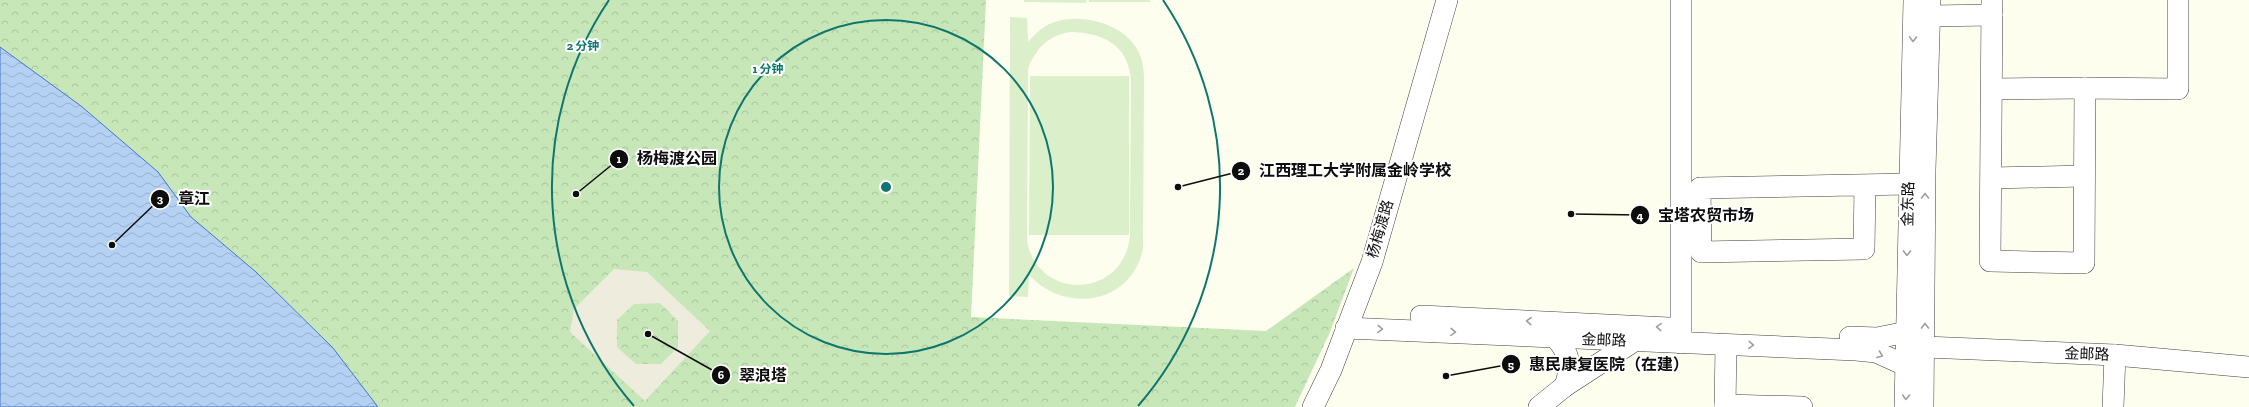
<svg xmlns="http://www.w3.org/2000/svg" width="2249" height="407" font-family="'Zilla Slab','Noto Sans SC',serif">
<style>
.park{fill:url(#park-crowns)}
.pitch{fill:#dbefca;fill-rule:evenodd}
.plaza{fill:#eeecdd;fill-rule:evenodd}
.water{fill:url(#water-waves);stroke:#3e77c8}
.lines{fill:none;stroke-linecap:round;stroke-linejoin:round}
.minor-casing{stroke:#404040;stroke-width:22}
.minor{stroke:#fff;stroke-width:21}
.oneway{stroke:#9e9e9e}
.ring{fill:none;stroke:#0f766e;stroke-width:2}
.labels{text-anchor:middle;stroke-width:4;stroke-linejoin:round;paint-order:stroke}
.street-label{font-size:15px;fill:#0d0d0d;stroke:#fff}
.centre{fill:#0f766e;stroke:#fff;stroke-width:2}
.ring-label{font-size:12px;text-anchor:middle;font-weight:bold;fill:#0f766e;stroke:#fff;stroke-width:4;stroke-linejoin:round;paint-order:stroke}
.leader{fill:none;stroke:#0d0d0d;stroke-width:1.5}
.callout-dot{fill:#0d0d0d;stroke:#fff;stroke-width:1.5}
.mark-label{font-size:12px;text-anchor:middle;font-weight:bold;fill:#fff}
.callout-label{font-size:16px;text-anchor:middle;font-weight:bold;fill:#0d0d0d;stroke:#fff;stroke-width:4;stroke-linejoin:round;paint-order:stroke}
</style>
<defs>
<pattern id="park-crowns" width="20" height="18" patternUnits="userSpaceOnUse"><rect width="20" height="18" fill="#c8e7b9"/><path d="M2 6a3 3 0 1 1 6 0M12 15a3 3 0 1 1 6 0" fill="none" stroke="#abc59e"/></pattern>
<pattern id="water-waves" width="16" height="10" patternUnits="userSpaceOnUse"><rect width="16" height="10" fill="#b4d0f3"/><path d="M0 5q4-4 8 0t8 0" fill="none" stroke="#9ab1cf"/></pattern>
</defs>
<rect width="100%" height="100%" fill="#fefeee"/>
<path class="park" d="M 0,0 L 986,0 L 971,317 L 1266,331 L 1354,268 L 1330,332 L 1295,407 L 378,407 L 333,348 L 256,272 L 191,217 L 157,172 L 81,106 L 0,47 Z"/>
<g class="pitch">
<path d="M 1024,0 L 1086,0 L 1086,3 L 1024,2 Z"/>
<rect x="1089" y="0" width="61" height="2"/>
<path d="M 1010,17 L 1027,18 L 1028,42 C 1036,33 1045,24 1058,21 C 1086,13 1129,26 1140,55 C 1143,63 1144,71 1144,80 L 1143,249 C 1131,305 1065,314 1029,275 L 1028,297 L 1009,296 ZM 1070,32 C 1103,33 1128,44 1131,80 L 1130,234 C 1126,298 1039,303 1027,241 L 1028,69 C 1035,49 1049,35 1070,32 Z"/>
<path d="M 1030,76 L 1129,76 L 1129,235 L 1029,235 Z"/>
</g>
<path class="plaza" d="M 614,269 L 647,272 L 710,331 L 645,401 L 570,332 L 574,309 ZM 660,303 L 678,321 L 678,347 L 661,364 L 636,364 L 617,347 L 617,320 L 634,304 Z"/>
<path class="water" d="M 0,47 L 81,106 L 158,172 L 191,217 L 256,272 L 333,348 L 378,407 L 0,407 Z"/>
<g class="lines">
<defs>
<g id="minor">
<path d="M 1681,0 L 1681,343"/>
<path d="M 1992,0 L 1990,261 L 2084,263 L 2085,88 L 2178,89 L 2178,0"/>
<path d="M 1930,16 L 1992,15"/>
<path d="M 1992,89 L 2085,88"/>
<path d="M 1992,178 L 2084,176"/>
<path d="M 1865,185 L 1864,249 L 1701,252 L 1700,188 L 1908,184"/>
<path d="M 1421,316 L 1669,328"/>
<path d="M 1346,328 L 1856,350 L 1876,352 L 1907,366"/>
<path d="M 1850,337 L 1877,338 L 1907,332"/>
<path d="M 1556,338 C 1570,354 1572,366 1565,386"/>
<path d="M 1925,347 L 2115,355 L 2249,367"/>
<path d="M 1725,405 L 1802,407"/>
<path d="M 1313,407 L 1331,370 L 1372,262 L 1447,0"/>
<path d="M 1539,407 L 1565,386 L 1634,341"/>
<path d="M 1725,407 L 1726,345"/>
<path d="M 1905,407 L 1914,0"/>
<path d="M 1923,407 L 1925,170 L 1930,0"/>
<path d="M 2113,407 L 2115,355"/>
</g>
</defs>
<use href="#minor" class="minor-casing"/>
<use href="#minor" class="minor"/>
</g>
<defs><path id="oneway-chevron" d="M-2-3.5L2.5 0L-2 3.5" fill="none" stroke-width="1.6" stroke-linecap="round" stroke-linejoin="round"/></defs>
<g class="oneway">
<use href="#oneway-chevron" transform="translate(1913 39) rotate(92)"/>
<use href="#oneway-chevron" transform="translate(1925 196) rotate(-90)"/>
<use href="#oneway-chevron" transform="translate(1907 253) rotate(91)"/>
<use href="#oneway-chevron" transform="translate(1529 321) rotate(-177)"/>
<use href="#oneway-chevron" transform="translate(1925 326) rotate(-90)"/>
<use href="#oneway-chevron" transform="translate(1659 327) rotate(-177)"/>
<use href="#oneway-chevron" transform="translate(1380 329) rotate(2)"/>
<use href="#oneway-chevron" transform="translate(1453 332) rotate(3)"/>
<use href="#oneway-chevron" transform="translate(1751 345) rotate(2)"/>
<use href="#oneway-chevron" transform="translate(1880 355) rotate(21)"/>
<use href="#oneway-chevron" transform="translate(1906 397) rotate(92)"/>
</g>
<g class="ring">
<circle cx="886" cy="187" r="167"/>
<path d="M634 406A334 334 0 0 1 609 0M1163 0A334 334 0 0 1 1138 406"/>
</g>
<g class="labels">
<g class="street-label">
<text transform="translate(1908 204) rotate(-89)" y="5">金东路</text>
<text transform="translate(1380 229) rotate(-74)" y="5">杨梅渡路</text>
<text transform="translate(1604 340) rotate(2)" y="5">金邮路</text>
<text transform="translate(2087 354) rotate(2)" y="5">金邮路</text>
</g>
</g>
<circle cx="886" cy="187" r="6" class="centre"/>
<g class="ring-label">
<text x="583" y="50">2 分钟</text>
<text x="768" y="73">1 分钟</text>
</g>
<path class="leader" d="M576 194L619 159M1178 187L1241 171M112 245L160 199M1571 214L1640 215M1446 376L1511 364M648 334L721 375"/>
<g class="callout-dot">
<circle cx="576" cy="194" r="4"/>
<circle cx="1178" cy="187" r="4"/>
<circle cx="112" cy="245" r="4"/>
<circle cx="1571" cy="214" r="4"/>
<circle cx="1446" cy="376" r="4"/>
<circle cx="648" cy="334" r="4"/>
<circle cx="619" cy="159" r="10"/>
<circle cx="1241" cy="171" r="10"/>
<circle cx="160" cy="199" r="10"/>
<circle cx="1640" cy="215" r="10"/>
<circle cx="1511" cy="364" r="10"/>
<circle cx="721" cy="375" r="10"/>
</g>
<g class="mark-label">
<text x="619" y="163">1</text>
<text x="1241" y="175">2</text>
<text x="160" y="203">3</text>
<text x="1640" y="220">4</text>
<text x="1511" y="369">5</text>
<text x="721" y="379">6</text>
</g>
<g class="callout-label">
<text x="677" y="164">杨梅渡公园</text>
<text x="1355" y="176">江西理工大学附属金岭学校</text>
<text x="194" y="204">章江</text>
<text x="1706" y="221">宝塔农贸市场</text>
<text x="1609" y="370">惠民康复医院（在建）</text>
<text x="763" y="381">翠浪塔</text>
</g>
</svg>
